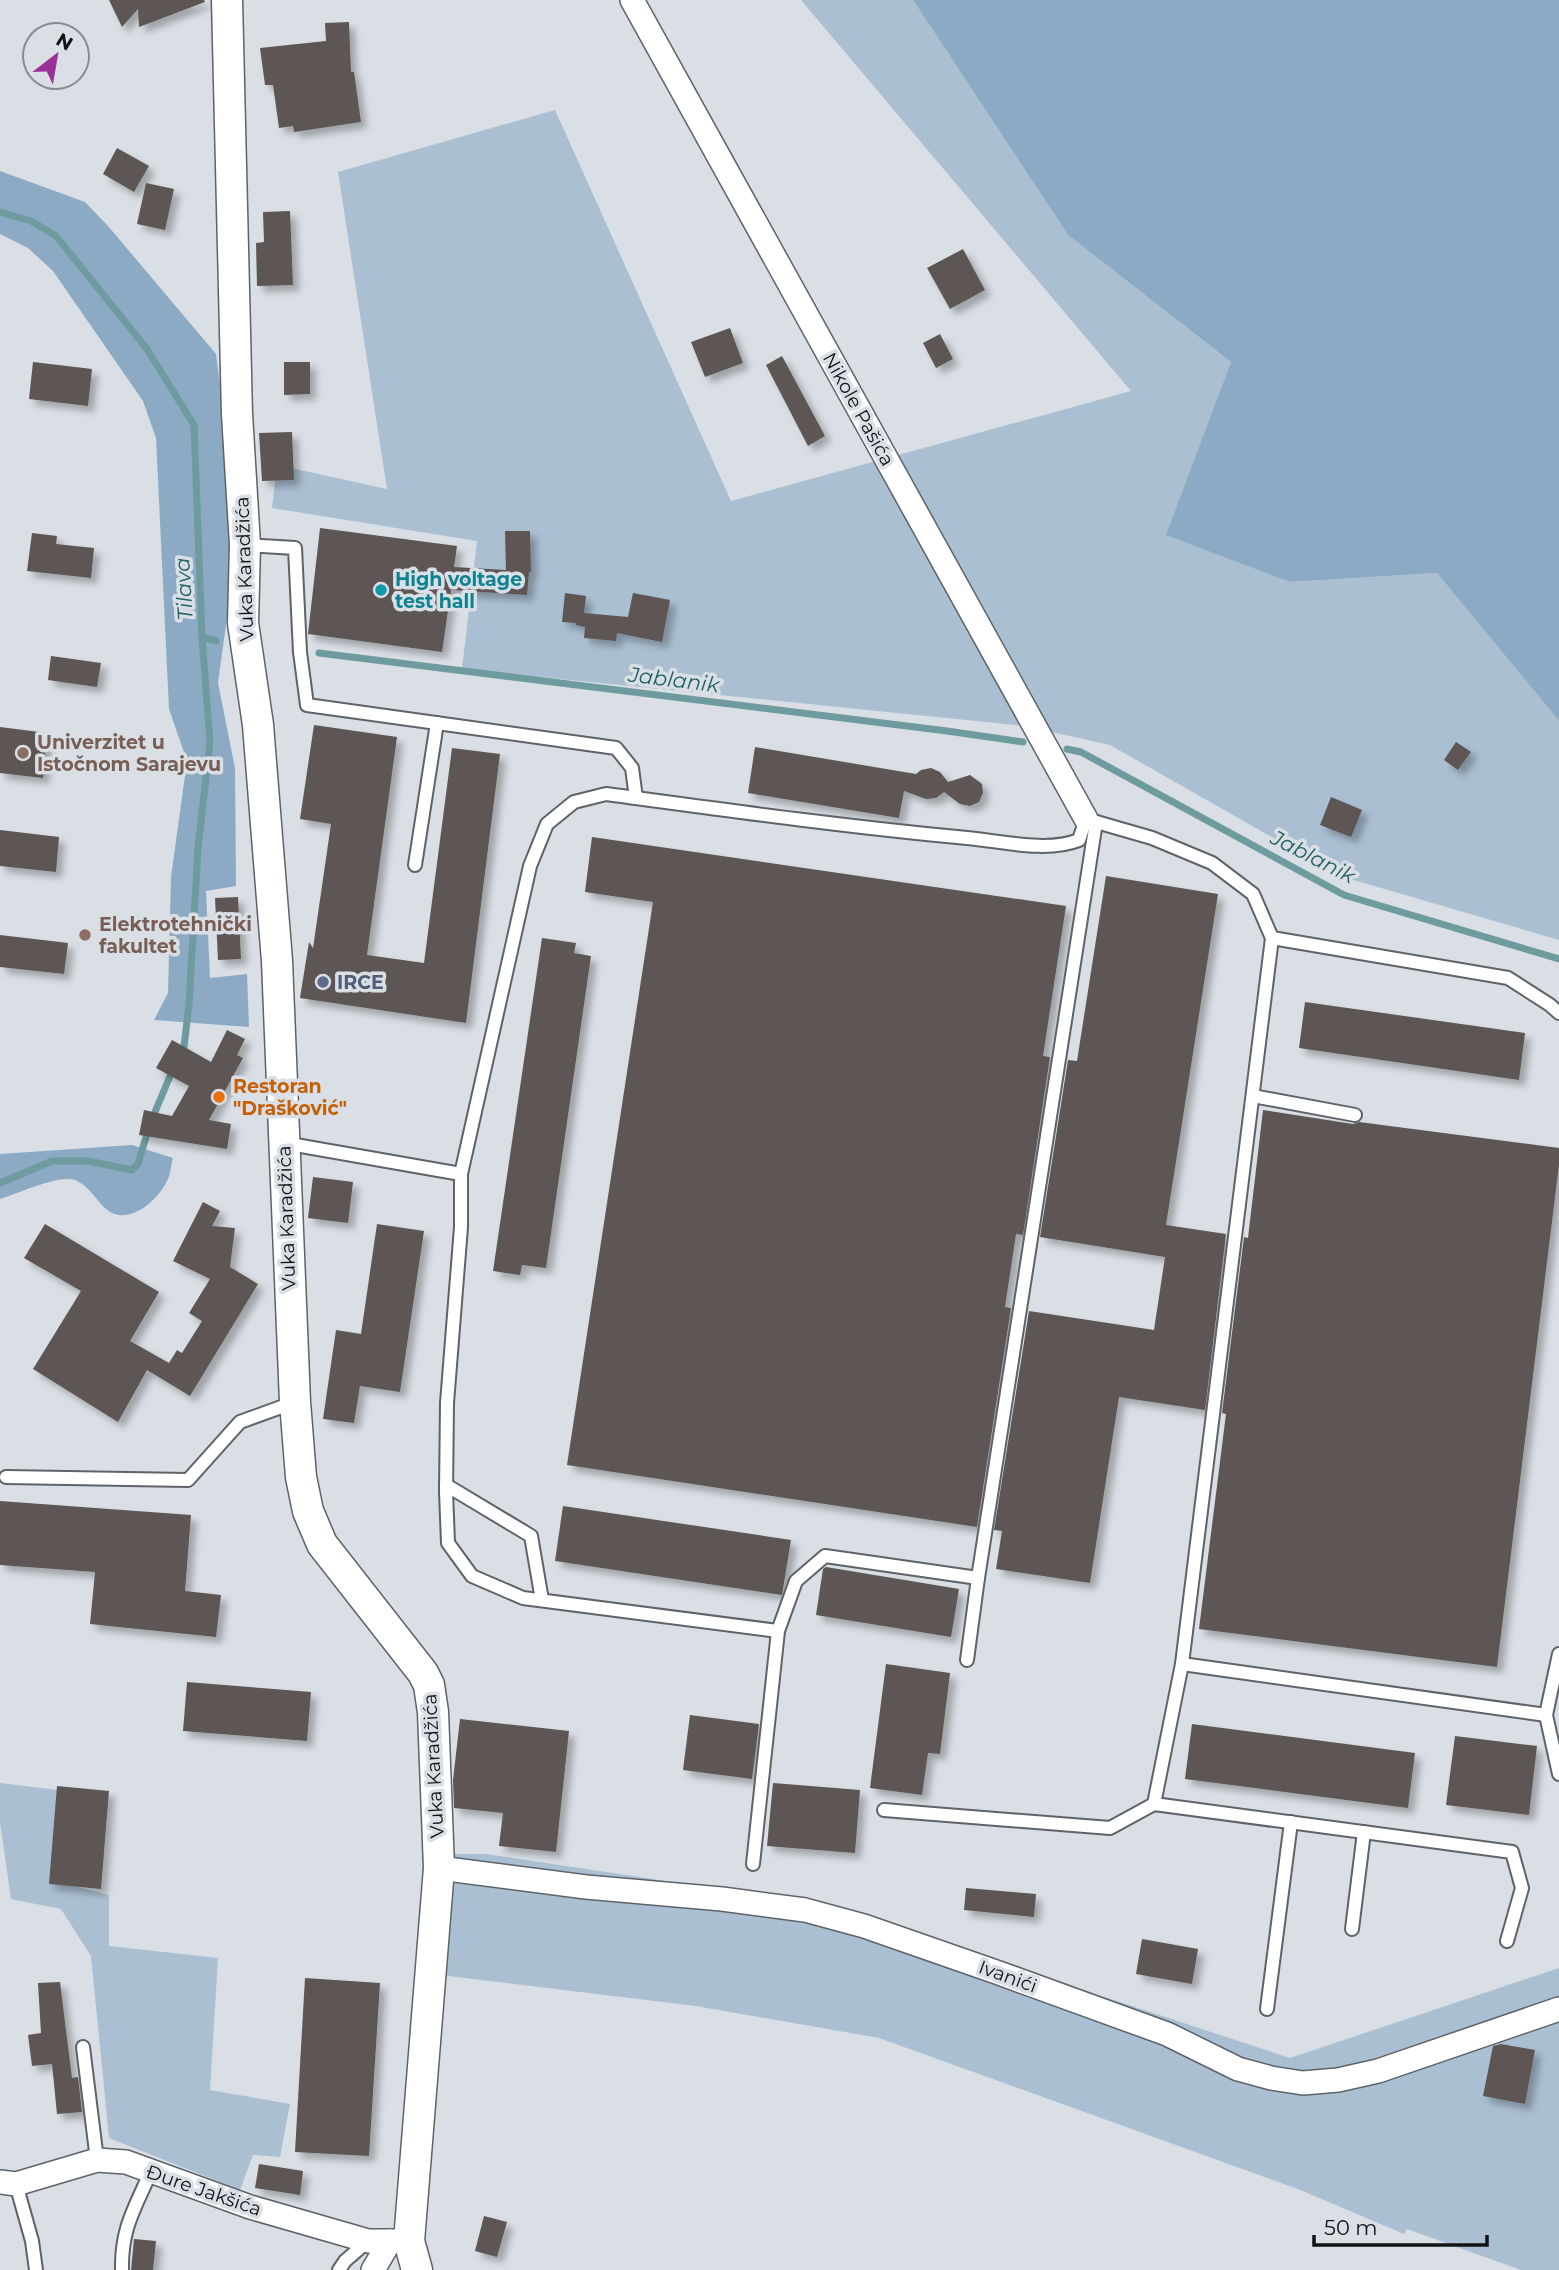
<svg xmlns="http://www.w3.org/2000/svg" width="1559" height="2270" font-family="Montserrat,sans-serif">
<style>
.green{fill:#aabfd1}
.forest{fill:#8daac4}
.lines{fill:none;stroke-linecap:round;stroke-linejoin:round}
.stream{stroke:#6d9b9e;stroke-width:7}
.building{fill:#5d5654;filter:url(#shadow)}
.service-casing{stroke:#5d6368;stroke-width:16}
.minor-casing{stroke:#5d6368;stroke-width:26}
.tertiary-casing{stroke:#5d6368;stroke-width:33}
.service{stroke:#fff;stroke-width:12}
.minor{stroke:#fff;stroke-width:23}
.tertiary{stroke:#fff;stroke-width:30}
.culture-dot{fill:#0f9aa8;stroke:#d9dfe5;stroke-width:2.5}
.education-dot{fill:#8d6e63;stroke:#d9dfe5;stroke-width:2.5}
.service-dot{fill:#5c6f8a;stroke:#d9dfe5;stroke-width:2.5}
.food-dot{fill:#e8710a;stroke:#d9dfe5;stroke-width:2.5}
.labels{text-anchor:middle;stroke-width:7;stroke-linejoin:round;paint-order:stroke}
.street-label{font-size:19px;fill:#111315;stroke:#d9dfe5}
.culture-label{font-size:19px;font-weight:bold;fill:#0d838f;stroke:#d9dfe5;text-anchor:start}
.education-label{font-size:19px;font-weight:bold;fill:#785e54;stroke:#d9dfe5;text-anchor:start}
.service-label{font-size:19px;font-weight:bold;fill:#4e5e75;stroke:#d9dfe5;text-anchor:start}
.food-label{font-size:19px;font-weight:bold;fill:#c56008;stroke:#d9dfe5;text-anchor:start}
.water-label{font-size:21px;font-style:italic;fill:#216265;stroke:#d9dfe5}
</style>
<defs>
<filter id="shadow"><feDropShadow dx="6" dy="6" stdDeviation="3.5" flood-color="#0004"/></filter>
</defs>
<rect width="100%" height="100%" fill="#d9dfe5"/>
<g class="green">
<path d="M 801,0 L 913,0 L 1068,235 L 1231,362 L 1167,535 L 1290,582 L 1437,573 L 1559,721 L 1559,940 L 1340,876 L 1110,745 L 1025,726 L 462,669 L 477,541 L 272,508 L 277,465 L 387,489 L 338,172 L 555,110 L 731,501 L 1131,391 Z"/>
<path d="M 0,1783 L 75,1792 L 70,1885 L 109,1895 L 109,1946 L 218,1958 L 210,2090 L 290,2104 L 280,2157 L 253,2155 L 240,2190 L 109,2138 L 91,1956 L 61,1909 L 11,1899 L 0,1822 Z"/>
<path d="M 431,1854 L 486,1854 L 825,1905 L 1290,2058 L 1559,1968 L 1559,2270 L 1521,2270 L 1407,2229 L 1404,2234 L 1298,2189 L 879,2038 L 696,2006 L 424,1973 Z"/>
</g>
<g class="forest">
<path d="M 913,0 L 1559,0 L 1559,721 L 1437,573 L 1290,582 L 1166,535 L 1231,362 L 1068,235 Z"/>
<path d="M 0,171 L 85,202 L 108,226 L 216,354 L 229,454 L 234,566 L 218,683 L 235,768 L 236,886 L 206,891 L 210,978 L 247,974 L 249,1027 L 154,1020 L 168,993 L 171,877 L 187,761 L 169,709 L 156,438 L 143,401 L 53,271 L 28,248 L 0,234 Z"/>
<path d="M 132,1145 L 173,1158 C 171,1164 171,1172 168,1179 C 159,1200 127,1229 105,1208 C 94,1198 85,1179 68,1179 C 49,1179 19,1193 0,1199 L 0,1154 Z"/>
</g>
<g class="lines">
<g class="stream">
<path d="M 0,212 L 31,221 L 56,236 L 147,349 L 194,425 L 202,637 L 210,742 L 198,848 L 189,1004 L 184,1047"/>
<path d="M 202,637 L 216,641"/>
<path d="M 319,653 L 947,731 L 1023,742"/>
<path d="M 1067,749 L 1081,752 L 1344,895 L 1559,959"/>
<path d="M 155,1112 L 170,1076"/>
<path d="M 0,1183 L 52,1161 L 88,1161 L 132,1170 L 138,1164 L 146,1137"/>
</g>
</g>
<g class="building">
<path d="M 109,0 L 204,0 L 205,2 L 139,27 L 138,9 L 122,27 Z"/>
<path d="M 349,22 L 351,72 L 354,72 L 361,122 L 294,132 L 293,126 L 279,128 L 273,85 L 265,85 L 260,48 L 326,41 L 325,23 Z"/>
<path d="M 117,148 L 149,166 L 134,192 L 103,174 Z"/>
<path d="M 146,183 L 174,189 L 165,230 L 137,224 Z"/>
<path d="M 290,211 L 293,285 L 257,286 L 256,243 L 264,242 L 263,212 Z"/>
<path d="M 963,249 L 985,290 L 950,309 L 927,268 Z"/>
<path d="M 730,328 L 743,363 L 705,377 L 691,342 Z"/>
<path d="M 940,334 L 953,359 L 936,368 L 923,343 Z"/>
<path d="M 782,356 L 825,436 L 808,446 L 766,365 Z"/>
<path d="M 33,362 L 92,369 L 88,406 L 29,399 Z"/>
<path d="M 284,362 L 310,362 L 310,394 L 284,395 Z"/>
<path d="M 292,432 L 294,480 L 262,481 L 259,433 Z"/>
<path d="M 320,528 L 457,546 L 454,567 L 506,570 L 505,531 L 530,531 L 531,572 L 529,572 L 527,595 L 451,590 L 442,652 L 308,634 Z"/>
<path d="M 32,533 L 57,536 L 56,544 L 94,548 L 91,578 L 27,571 Z"/>
<path d="M 565,593 L 586,596 L 584,613 L 628,617 L 633,593 L 670,600 L 662,642 L 617,633 L 616,641 L 584,638 L 585,627 L 576,625 L 576,623 L 562,622 Z"/>
<path d="M 51,656 L 101,663 L 97,687 L 48,680 Z"/>
<path d="M 314,725 L 397,737 L 367,955 L 424,963 L 452,748 L 500,754 L 466,1023 L 300,998 L 309,942 L 313,948 L 331,824 L 300,819 Z"/>
<path d="M 0,727 L 47,733 L 43,778 L 0,773 Z"/>
<path d="M 1456,742 L 1471,752 L 1458,770 L 1444,760 Z"/>
<path d="M 755,747 L 916,774 L 921,770 L 931,768 L 940,772 L 948,782 L 970,775 L 982,784 L 983,793 L 979,802 L 970,806 L 960,804 L 944,792 L 936,798 L 926,799 L 904,791 L 899,818 L 748,793 Z"/>
<path d="M 1331,797 L 1362,810 L 1351,837 L 1320,825 Z"/>
<path d="M 0,830 L 59,837 L 56,872 L 0,866 Z"/>
<path d="M 592,837 L 1066,906 L 1043,1056 L 1050,1057 L 1023,1235 L 1016,1234 L 1005,1307 L 1011,1308 L 977,1527 L 567,1465 L 653,902 L 585,892 Z"/>
<path d="M 1106,876 L 1218,894 L 1166,1225 L 1226,1234 L 1205,1410 L 1119,1397 L 1090,1583 L 996,1569 L 1002,1531 L 994,1530 L 1029,1311 L 1154,1330 L 1165,1257 L 1040,1237 L 1068,1060 L 1077,1061 Z"/>
<path d="M 238,897 L 241,959 L 218,960 L 215,898 Z"/>
<path d="M 0,935 L 68,943 L 64,974 L 0,967 Z"/>
<path d="M 542,938 L 576,943 L 574,953 L 591,956 L 546,1268 L 522,1265 L 520,1275 L 493,1271 Z"/>
<path d="M 1305,1002 L 1525,1033 L 1519,1080 L 1299,1048 Z"/>
<path d="M 227,1030 L 245,1039 L 237,1055 L 243,1058 L 209,1120 L 231,1124 L 227,1149 L 139,1135 L 144,1110 L 172,1116 L 189,1086 L 156,1068 L 172,1040 L 211,1062 Z"/>
<path d="M 1263,1110 L 1353,1124 L 1359,1122 L 1559,1148 L 1559,1165 L 1497,1667 L 1199,1629 L 1226,1414 L 1222,1413 L 1244,1237 L 1248,1238 Z"/>
<path d="M 313,1177 L 353,1182 L 348,1223 L 308,1218 Z"/>
<path d="M 203,1202 L 220,1211 L 212,1226 L 235,1228 L 230,1267 L 258,1284 L 190,1396 L 147,1370 L 118,1422 L 33,1369 L 81,1291 L 24,1258 L 45,1224 L 159,1292 L 130,1341 L 169,1363 L 177,1350 L 182,1353 L 202,1321 L 189,1313 L 210,1279 L 173,1261 Z"/>
<path d="M 377,1224 L 424,1231 L 400,1392 L 360,1386 L 354,1423 L 323,1419 L 336,1330 L 361,1334 Z"/>
<path d="M 0,1501 L 191,1515 L 185,1591 L 221,1595 L 216,1637 L 90,1624 L 95,1572 L 0,1565 Z"/>
<path d="M 563,1506 L 791,1540 L 782,1595 L 555,1561 Z"/>
<path d="M 826,1567 L 959,1589 L 951,1637 L 816,1615 L 823,1569 Z"/>
<path d="M 886,1664 L 950,1673 L 940,1754 L 928,1753 L 922,1795 L 870,1788 Z"/>
<path d="M 187,1682 L 311,1692 L 307,1741 L 183,1731 Z"/>
<path d="M 690,1715 L 759,1724 L 752,1779 L 683,1770 Z"/>
<path d="M 460,1719 L 569,1731 L 556,1852 L 499,1846 L 503,1813 L 454,1808 L 453,1780 Z"/>
<path d="M 1192,1724 L 1415,1753 L 1408,1808 L 1185,1779 Z"/>
<path d="M 1455,1736 L 1537,1746 L 1529,1815 L 1446,1805 Z"/>
<path d="M 773,1783 L 860,1790 L 855,1853 L 767,1846 Z"/>
<path d="M 57,1786 L 109,1791 L 101,1889 L 49,1884 Z"/>
<path d="M 966,1888 L 1036,1894 L 1034,1917 L 964,1910 Z"/>
<path d="M 1142,1939 L 1198,1949 L 1192,1984 L 1136,1974 Z"/>
<path d="M 305,1978 L 380,1983 L 369,2156 L 295,2152 Z"/>
<path d="M 60,1982 L 72,2078 L 78,2077 L 82,2112 L 57,2114 L 52,2064 L 32,2066 L 28,2035 L 41,2033 L 38,1983 Z"/>
<path d="M 1501,2044 L 1535,2050 L 1525,2104 L 1483,2096 L 1493,2046 Z"/>
<path d="M 259,2164 L 303,2171 L 300,2195 L 255,2188 Z"/>
<path d="M 484,2216 L 507,2222 L 497,2257 L 475,2251 Z"/>
<path d="M 134,2239 L 156,2241 L 153,2270 L 131,2270 Z"/>
</g>
<g class="lines">
<defs>
<g id="service">
<path d="M 245,545 L 295,548 L 300,652 L 307,705 L 616,748 L 632,768 L 636,798"/>
<path d="M 415,865 L 437,723"/>
<path d="M 1272,938 L 1182,1664 L 1546,1715"/>
<path d="M 1253,1096 L 1355,1115"/>
<path d="M 284,1143 L 461,1174"/>
<path d="M 6,1477 L 188,1480 L 240,1422 L 295,1402"/>
<path d="M 446,1485 L 531,1536 L 542,1600"/>
<path d="M 978,1578 L 1096,822"/>
<path d="M 778,1631 L 523,1598 L 472,1576 L 448,1543 L 446,1492 L 447,1403 L 461,1227 L 461,1174 L 530,866 L 547,824 L 574,802 L 606,794 C 726,810 847,827 967,838 C 1002,841 1046,853 1079,840 L 1086,819 L 1152,838 L 1212,863 L 1253,894 L 1272,938 L 1508,978 L 1550,1005 L 1559,1013"/>
<path d="M 1559,1654 L 1546,1715 L 1559,1774"/>
<path d="M 1154,1804 L 1512,1852 L 1522,1888 L 1507,1941"/>
<path d="M 884,1810 L 1110,1828 L 1154,1804 L 1182,1664"/>
<path d="M 753,1864 L 778,1631 L 796,1581 L 825,1556 L 978,1578 L 967,1660"/>
<path d="M 1352,1929 L 1364,1832"/>
<path d="M 1267,2009 L 1291,1822"/>
<path d="M 83,2047 L 97,2160"/>
<path d="M 16,2184 L 32,2241 L 36,2270"/>
<path d="M 122,2270 C 121,2228 135,2208 151,2171"/>
<path d="M 339,2270 L 345,2261 L 368,2241"/>
</g>
<g id="minor">
<path d="M 632,0 L 1086,819"/>
<path d="M 439,1868 L 586,1887 L 722,1899 L 805,1910 L 864,1926 L 999,1973 L 1167,2034 L 1238,2069 L 1271,2078 L 1303,2083 L 1338,2080 L 1378,2071 L 1559,2009"/>
<path d="M 0,2182 L 16,2184 L 97,2160 L 126,2162 L 250,2207 L 368,2241 L 409,2241"/>
<path d="M 373,2270 L 390,2241"/>
</g>
<path id="tertiary" d="M 227,0 L 237,414 L 245,545 L 243,623 L 258,725 L 277,961 L 295,1402 L 301,1477 L 308,1511 L 322,1544 L 423,1673 L 429,1685 L 433,1712 L 439,1868 L 409,2241 L 417,2270"/>
</defs>
<use href="#service" class="service-casing"/>
<use href="#minor" class="minor-casing"/>
<use href="#tertiary" class="tertiary-casing"/>
<use href="#service" class="service"/>
<use href="#minor" class="minor"/>
<use href="#tertiary" class="tertiary"/>
</g>
<circle class="culture-dot" cx="381" cy="590" r="7"/>
<g class="education-dot">
<circle cx="23" cy="753" r="7"/>
<circle cx="85" cy="935" r="7"/>
</g>
<circle class="service-dot" cx="323" cy="982" r="7"/>
<circle class="food-dot" cx="219" cy="1097" r="7"/>
<g class="labels">
<g class="street-label">
<text transform="translate(859 409) rotate(61)" y="7">Nikole Pašića</text>
<text transform="translate(244 569) rotate(-92)" y="7">Vuka Karadžića</text>
<text transform="translate(286 1218) rotate(-92)" y="7">Vuka Karadžića</text>
<text transform="translate(433 1766) rotate(-93)" y="7">Vuka Karadžića</text>
<text transform="translate(1008 1976) rotate(20)" y="7">Ivanići</text>
<text transform="translate(204 2190) rotate(19)" y="7">Đure Jakšića</text>
</g>
<g class="culture-label">
<text x="395" y="586">High voltage<tspan x="395" dy="22">test hall</tspan></text>
</g>
<g class="education-label">
<text x="37" y="749">Univerzitet u<tspan x="37" dy="22">Istočnom Sarajevu</tspan></text>
<text x="99" y="931">Elektrotehnički<tspan x="99" dy="22">fakultet</tspan></text>
</g>
<g class="service-label">
<text x="337" y="989">IRCE</text>
</g>
<g class="food-label">
<text x="233" y="1093">Restoran<tspan x="233" dy="22">"Drašković"</tspan></text>
</g>
<g class="water-label">
<text transform="translate(184 589) rotate(-93)" y="7">Tilava</text>
<text transform="translate(674 680) rotate(7)" y="7">Jablanik</text>
<text transform="translate(1313 857) rotate(27)" y="7">Jablanik</text>
</g>
</g>
<g transform="translate(56 56) rotate(31)"><circle r="33" fill="#d9dfe5" stroke="#898d92" stroke-width="2"/>
<path d="M0-5L12 26L0 18L-12 26Z" fill="#993296"/>
<text y="-10" font-size="19" font-weight="bold" text-anchor="middle" fill="#111315">N</text>
</g>
<path d="M1314 2235v10h173v-10" fill="none" stroke="#111315" stroke-width="3.5"/>
<text x="1324" y="2235" font-size="21" fill="#111315" stroke="#d9dfe5" stroke-width="5" paint-order="stroke">50 m</text>
</svg>
